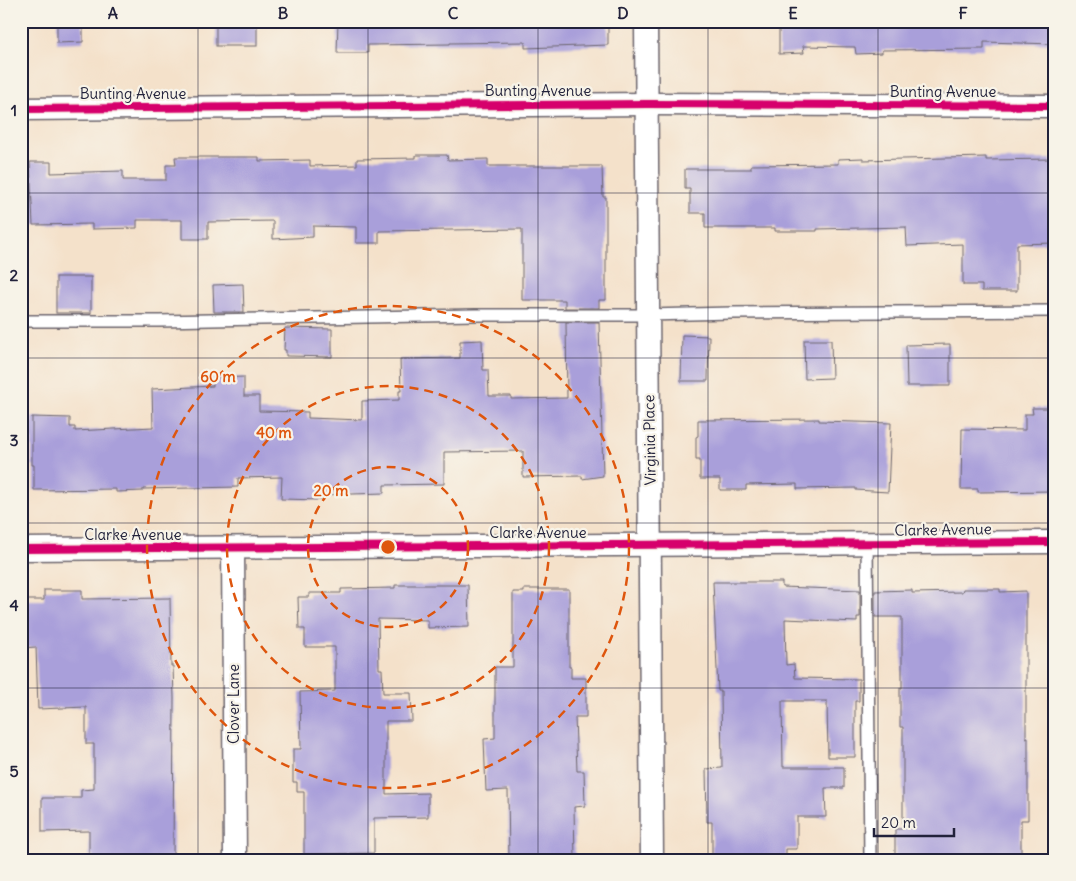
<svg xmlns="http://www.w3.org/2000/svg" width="1076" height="881" font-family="Delius,sans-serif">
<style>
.building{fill:#a99fda}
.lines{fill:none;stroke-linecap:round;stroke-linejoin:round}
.service-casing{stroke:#6c656d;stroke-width:14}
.minor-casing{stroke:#6c656d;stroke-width:25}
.service{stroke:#fff;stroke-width:11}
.minor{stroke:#fff;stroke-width:22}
.cycleway-casing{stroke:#f7f3e8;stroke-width:11}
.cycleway{stroke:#d6006c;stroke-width:8}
.grid{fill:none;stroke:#22223b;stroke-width:1;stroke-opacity:0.55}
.ring{fill:none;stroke:#de560e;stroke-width:2.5;stroke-dasharray:9 6}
.labels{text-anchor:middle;stroke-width:4.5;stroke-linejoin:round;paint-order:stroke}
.street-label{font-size:15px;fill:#22223b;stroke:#f7f3e8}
.centre{fill:#de560e;stroke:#f7f3e8;stroke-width:2.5}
.ring-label{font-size:15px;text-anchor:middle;font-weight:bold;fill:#de560e;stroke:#f7f3e8;stroke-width:4.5;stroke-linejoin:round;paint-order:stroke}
.neatline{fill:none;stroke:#22223b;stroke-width:2}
.grid-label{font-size:16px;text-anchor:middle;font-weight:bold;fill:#22223b}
</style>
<rect width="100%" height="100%" fill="#f7f3e8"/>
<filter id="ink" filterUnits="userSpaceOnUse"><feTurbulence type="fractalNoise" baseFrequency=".02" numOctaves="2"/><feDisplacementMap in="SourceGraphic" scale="10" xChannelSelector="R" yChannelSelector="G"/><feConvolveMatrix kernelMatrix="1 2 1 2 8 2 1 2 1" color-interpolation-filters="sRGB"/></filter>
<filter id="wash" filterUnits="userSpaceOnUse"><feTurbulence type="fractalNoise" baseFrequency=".0096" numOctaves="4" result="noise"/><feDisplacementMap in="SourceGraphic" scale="20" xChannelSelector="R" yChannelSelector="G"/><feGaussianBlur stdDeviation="1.12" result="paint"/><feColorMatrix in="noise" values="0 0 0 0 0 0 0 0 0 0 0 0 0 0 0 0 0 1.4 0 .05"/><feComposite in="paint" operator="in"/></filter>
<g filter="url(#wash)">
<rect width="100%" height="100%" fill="#f4e1ca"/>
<g id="blocks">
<g class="building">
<path d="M 57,21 L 83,21 L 83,42 L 57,43 Z"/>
<rect x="216" y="21" width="41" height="25"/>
<path d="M 338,21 L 608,21 L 608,45 L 525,48 L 525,42 L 450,43 L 450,44 L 368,45 L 368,53 L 337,53 Z"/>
<path d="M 779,21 L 1055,21 L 1055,44 L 984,42 L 984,49 L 882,50 L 882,53 L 856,54 L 855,47 L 803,46 L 804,53 L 779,54 Z"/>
<path d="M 416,155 L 447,155 L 448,160 L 488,159 L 488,166 L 602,166 L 603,197 L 606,197 L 606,300 L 599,300 L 599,308 L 565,308 L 565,300 L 522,300 L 522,229 L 379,231 L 379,243 L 356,243 L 356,227 L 313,226 L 313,237 L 273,239 L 273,221 L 208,222 L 208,239 L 182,239 L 182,220 L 137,220 L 137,228 L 92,229 L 92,224 L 33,225 L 30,162 L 51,162 L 51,173 L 123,171 L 123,180 L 166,180 L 166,165 L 176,165 L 175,157 L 259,157 L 259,161 L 310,160 L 310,166 L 357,165 L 357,159 L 416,158 Z"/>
<path d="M 986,157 L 986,160 L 1051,159 L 1052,167 L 1055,167 L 1055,243 L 1017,244 L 1017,291 L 982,291 L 982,285 L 963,285 L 963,244 L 907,246 L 906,227 L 817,229 L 817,231 L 775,231 L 775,228 L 705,228 L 705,213 L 690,213 L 690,189 L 685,189 L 685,169 L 751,169 L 751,165 L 838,164 L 838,159 L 863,158 L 863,160 Z"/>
<rect x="56" y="277" width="35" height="36"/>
<path d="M 243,284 L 244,312 L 214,312 L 213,285 Z"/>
<path d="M 566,322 L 599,322 L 603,476 L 582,479 L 582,476 L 523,477 L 523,451 L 444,452 L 444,484 L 384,485 L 384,493 L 321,495 L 321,500 L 281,499 L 282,477 L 238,478 L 238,487 L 143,489 L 143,491 L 116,492 L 116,489 L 34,490 L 34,465 L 32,465 L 32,417 L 70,418 L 70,427 L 75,427 L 75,431 L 153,427 L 152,389 L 213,386 L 213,378 L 244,377 L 244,396 L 259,396 L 259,411 L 308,412 L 308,418 L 362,420 L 362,401 L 399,400 L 399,391 L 401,391 L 400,359 L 460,358 L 460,341 L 482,340 L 483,370 L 488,370 L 489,396 L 511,396 L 511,399 L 567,398 Z"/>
<path d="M 285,328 L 332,329 L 332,357 L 286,356 L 286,350 L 284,350 Z"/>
<path d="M 682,335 L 709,336 L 708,381 L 681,381 Z"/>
<path d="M 804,340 L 831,340 L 832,378 L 805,379 Z"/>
<path d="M 950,344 L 950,386 L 907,386 L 906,345 Z"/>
<path d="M 1032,408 L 1055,408 L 1055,491 L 978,492 L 978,489 L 961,489 L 962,429 L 1025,430 L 1025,414 L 1033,414 Z"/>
<path d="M 819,419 L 819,421 L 891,423 L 888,492 L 856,490 L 856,488 L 797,489 L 797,484 L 746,485 L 746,490 L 720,490 L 720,479 L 700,479 L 700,460 L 696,460 L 696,437 L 698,436 L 698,420 Z"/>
<path d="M 713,582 L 782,582 L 782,587 L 860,590 L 860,617 L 857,617 L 857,622 L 785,619 L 786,665 L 794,664 L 795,678 L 859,679 L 859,701 L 855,701 L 855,757 L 828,757 L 827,701 L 782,701 L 783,767 L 844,767 L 844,788 L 825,788 L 826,817 L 797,817 L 797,849 L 786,849 L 786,860 L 712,860 L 712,822 L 707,822 L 706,769 L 722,768 L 721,691 L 718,691 Z"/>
<path d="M 395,585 L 468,585 L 469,627 L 428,628 L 428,620 L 378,619 L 379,669 L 382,669 L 383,693 L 411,693 L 412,721 L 386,721 L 386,794 L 428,793 L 428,817 L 374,818 L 374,853 L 304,854 L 304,792 L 297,792 L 297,782 L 293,782 L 293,749 L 301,749 L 300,692 L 335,691 L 335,647 L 305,647 L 305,629 L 299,629 L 298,597 L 309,597 L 309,593 L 341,593 L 341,589 L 395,588 Z"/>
<path d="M 524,589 L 569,589 L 569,667 L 571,667 L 571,678 L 586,678 L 586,717 L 575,717 L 577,771 L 584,771 L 585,806 L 574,807 L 575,860 L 509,860 L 508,790 L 486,791 L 484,739 L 495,738 L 495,667 L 513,667 L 513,592 L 524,592 Z"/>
<path d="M 963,589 L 1000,589 L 1000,592 L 1026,591 L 1026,738 L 1028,737 L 1028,820 L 1021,820 L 1021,860 L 895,860 L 895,829 L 903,829 L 903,727 L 900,727 L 900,688 L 902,688 L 902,617 L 875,617 L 875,591 L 912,590 L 912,593 L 962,592 Z"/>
<path d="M 44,590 L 82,590 L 82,599 L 170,598 L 171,666 L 173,666 L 174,698 L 173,860 L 93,860 L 93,855 L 89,856 L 89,831 L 42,832 L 42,798 L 81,798 L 81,790 L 94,789 L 94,744 L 86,744 L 86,707 L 38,709 L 36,647 L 21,648 L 21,600 L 44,600 Z"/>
</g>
</g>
</g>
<g filter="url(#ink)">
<use href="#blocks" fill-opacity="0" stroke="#6c656d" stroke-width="1"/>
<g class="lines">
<defs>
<g id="service">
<path d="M 21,321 L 159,321 L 475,315 L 648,315 L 732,313 L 1055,311"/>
<path d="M 867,544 L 870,860"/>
</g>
<g id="minor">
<path d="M 646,21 L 652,860"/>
<path d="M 21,109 L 647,104 L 1055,106"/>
<path d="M 233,548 L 235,860"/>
<path d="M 21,549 L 1055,542"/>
</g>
</defs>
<use href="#service" class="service-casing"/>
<use href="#minor" class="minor-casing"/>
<use href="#service" class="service"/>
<use href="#minor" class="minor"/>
<defs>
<g id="cycleway">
<path d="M 21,109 L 647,104 L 1055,106"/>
<path d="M 21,549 L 1055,542"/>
</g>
</defs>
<use href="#cycleway" class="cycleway-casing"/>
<use href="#cycleway" class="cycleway"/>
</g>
</g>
<path class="grid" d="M 198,21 L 198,860M 368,21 L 368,860M 538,21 L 538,860M 708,21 L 708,860M 878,21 L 878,860M 21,193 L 1055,193M 21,358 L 1055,358M 21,523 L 1055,523M 21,688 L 1055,688"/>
<g class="ring">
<circle cx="388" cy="547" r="80"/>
<circle cx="388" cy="547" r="161"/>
<circle cx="388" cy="547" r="241"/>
</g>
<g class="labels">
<g class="street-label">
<text x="538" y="96">Bunting Avenue</text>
<text x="943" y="97">Bunting Avenue</text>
<text x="133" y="99">Bunting Avenue</text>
<text transform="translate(650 440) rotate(-91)" y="5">Virginia Place</text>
<text transform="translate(943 530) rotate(-1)" y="5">Clarke Avenue</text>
<text x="538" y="538">Clarke Avenue</text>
<text x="133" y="540">Clarke Avenue</text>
<text transform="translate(234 704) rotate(-90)" y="5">Clover Lane</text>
</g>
</g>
<circle cx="388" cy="547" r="8" class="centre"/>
<g class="ring-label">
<text x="218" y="382">60 m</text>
<text x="274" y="438">40 m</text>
<text x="331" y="496">20 m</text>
</g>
<rect width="1076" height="881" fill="none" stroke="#f7f3e8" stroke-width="55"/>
<path d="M874 828v8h80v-8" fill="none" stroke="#22223b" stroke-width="2.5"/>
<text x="881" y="828" font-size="15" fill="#22223b" stroke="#f7f3e8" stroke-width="4" paint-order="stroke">20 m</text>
<rect x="28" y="28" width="1020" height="826" class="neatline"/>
<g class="grid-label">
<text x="113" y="19">A</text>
<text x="283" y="19">B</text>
<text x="453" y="19">C</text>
<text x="623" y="19">D</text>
<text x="793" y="19">E</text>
<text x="963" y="19">F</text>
<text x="14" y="116">1</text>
<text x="14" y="281">2</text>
<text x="14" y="446">3</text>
<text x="14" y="611">4</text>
<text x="14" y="777">5</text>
</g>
</svg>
